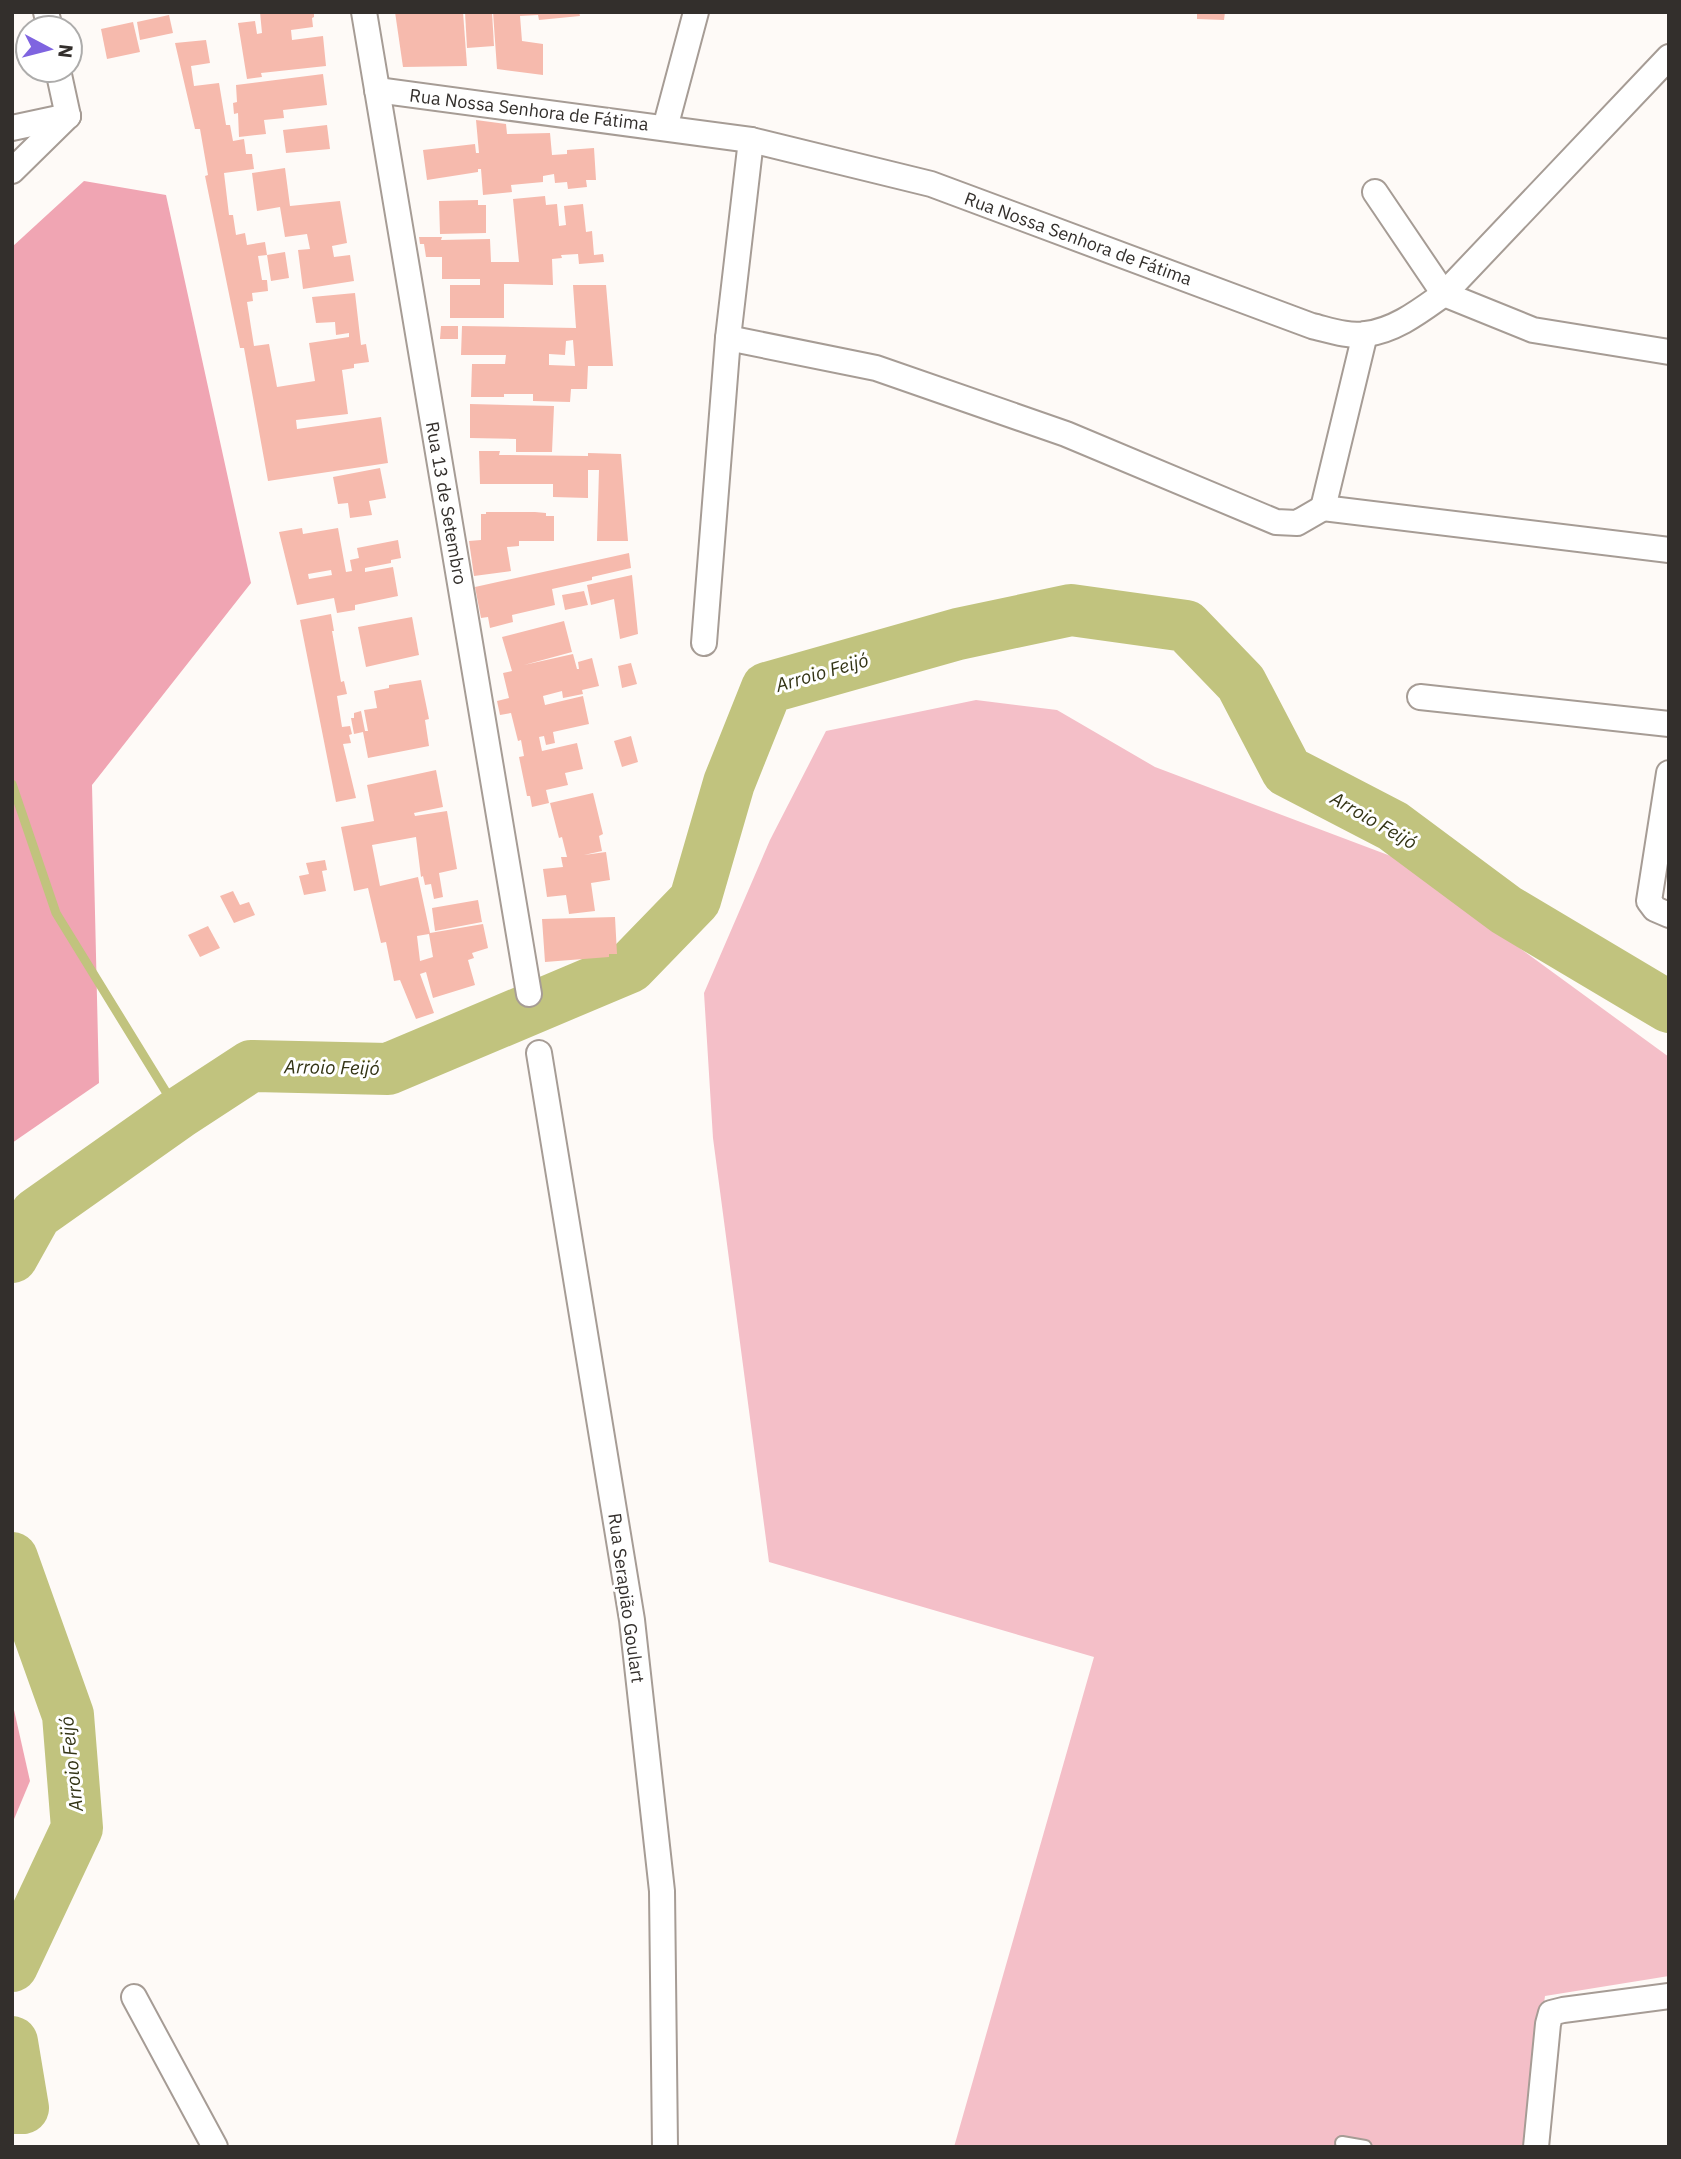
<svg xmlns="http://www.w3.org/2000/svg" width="1681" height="2159" font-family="'IBM Plex Sans',sans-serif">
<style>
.green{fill:#f4bfc8}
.forest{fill:#f0a5b3}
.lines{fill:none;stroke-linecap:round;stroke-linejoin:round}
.stream{stroke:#c1c37e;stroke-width:9}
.river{stroke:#c1c37e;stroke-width:52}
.building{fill:#f6baad;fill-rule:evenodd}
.service-casing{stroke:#a69c95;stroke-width:16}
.minor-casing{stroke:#a69c95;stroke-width:28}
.service{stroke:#fff;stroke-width:12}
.minor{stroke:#fff;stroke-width:24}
.labels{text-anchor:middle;stroke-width:6;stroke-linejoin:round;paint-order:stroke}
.street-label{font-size:18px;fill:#332f2c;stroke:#fff}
.water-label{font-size:19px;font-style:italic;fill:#333415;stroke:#fff}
</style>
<rect width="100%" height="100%" fill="#fefaf7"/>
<path class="green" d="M 976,700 L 1057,710 L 1155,767 L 1396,858 L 1669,1057 L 1669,1976 L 1545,1996 L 1525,2147 L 954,2147 L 1094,1657 L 769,1562 L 713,1138 L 704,993 L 770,840 L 826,731 Z"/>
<g class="forest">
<path d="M 84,181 L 166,195 L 251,583 L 92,785 L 99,1083 L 12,1143 L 12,247 Z"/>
<path d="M 12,1701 L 30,1781 L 12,1824 Z"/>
</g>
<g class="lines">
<path class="stream" d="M 12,784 L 56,913 L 179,1113"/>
<g class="river">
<path d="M 12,1257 L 36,1214 L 179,1113 L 251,1066 L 388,1069 L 630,967 L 695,900 L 729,783 L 767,688 L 958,634 L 1071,610 L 1186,626 L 1241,683 L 1287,771 L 1393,826 L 1506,910 L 1669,1007"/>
<path d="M 12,1558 L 68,1715 L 77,1828 L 12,1966"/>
<path d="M 12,2042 L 23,2108 L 12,2108"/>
</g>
</g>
<g class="building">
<path d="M 260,12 L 314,12 L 314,17 L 312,18 L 313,27 L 291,30 L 292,40 L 323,36 L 326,66 L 261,73 L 262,77 L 247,79 L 238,23 L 255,21 L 257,34 L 262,33 Z"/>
<path d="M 395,12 L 463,12 L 467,66 L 403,67 Z"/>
<path d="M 465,12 L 492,12 L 494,46 L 467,48 Z"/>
<path d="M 493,12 L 579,12 L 580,16 L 539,20 L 538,15 L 520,16 L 522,41 L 543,44 L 543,75 L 497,69 Z"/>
<path d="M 1197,12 L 1225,12 L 1224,20 L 1197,19 Z"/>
<path d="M 169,15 L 173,33 L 140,40 L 137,22 Z"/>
<path d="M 133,22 L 140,52 L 107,59 L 101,29 Z"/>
<path d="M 206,40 L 210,63 L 191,66 L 194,86 L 219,83 L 226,125 L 230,125 L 233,141 L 244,139 L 246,154 L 252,154 L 254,169 L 224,173 L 229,215 L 233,215 L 236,235 L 245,233 L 247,245 L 265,242 L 267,255 L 285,252 L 289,278 L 271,281 L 267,255 L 258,256 L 262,280 L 267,280 L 268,291 L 252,293 L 253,301 L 247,302 L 254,346 L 269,344 L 277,387 L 315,381 L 309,343 L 349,337 L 349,333 L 336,335 L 335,322 L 316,323 L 312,297 L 355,293 L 361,345 L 366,344 L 369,362 L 354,364 L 354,368 L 342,370 L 348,414 L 296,420 L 297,429 L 381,417 L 388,463 L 268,481 L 244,348 L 240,348 L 205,176 L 208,175 L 200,129 L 195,129 L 175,43 Z"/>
<path d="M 323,74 L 327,105 L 283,110 L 284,118 L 264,120 L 266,134 L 239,137 L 238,113 L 234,114 L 233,103 L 237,102 L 236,85 Z"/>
<path d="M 476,120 L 506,124 L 507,134 L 550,133 L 552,155 L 567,154 L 567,150 L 594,148 L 596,180 L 586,180 L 587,187 L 568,189 L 567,182 L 555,183 L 554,174 L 543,176 L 543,182 L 511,185 L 512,192 L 483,195 L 481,169 L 478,169 L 478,172 L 427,180 L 423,150 L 475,144 L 476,153 L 479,153 Z"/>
<path d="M 327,125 L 330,149 L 286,153 L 283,130 Z"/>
<path d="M 285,168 L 290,206 L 340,201 L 347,243 L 332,246 L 334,257 L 350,255 L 354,281 L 303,289 L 298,250 L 310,249 L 307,234 L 285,237 L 280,207 L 257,211 L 252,173 Z"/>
<path d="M 545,196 L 546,205 L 557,204 L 559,226 L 566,225 L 564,206 L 583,204 L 586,232 L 592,231 L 594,255 L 603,254 L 604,262 L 579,264 L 578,254 L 561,255 L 562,258 L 552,259 L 553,285 L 504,284 L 504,318 L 450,318 L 450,285 L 480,285 L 480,279 L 442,279 L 442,257 L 426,257 L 424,244 L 420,244 L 419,237 L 442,237 L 441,240 L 490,239 L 491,262 L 519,262 L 513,199 Z"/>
<path d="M 478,200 L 478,205 L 486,205 L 486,233 L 440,234 L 439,201 Z"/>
<path d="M 573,285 L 606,285 L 613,366 L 588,366 L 587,389 L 571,389 L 570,402 L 533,401 L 533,394 L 504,394 L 504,397 L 471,397 L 472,364 L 505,364 L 506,355 L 461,355 L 462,326 L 576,328 ZM 573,340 L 575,366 L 549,365 L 549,354 L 565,355 L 566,341 Z"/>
<path d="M 441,326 L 458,326 L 458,339 L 440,339 Z"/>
<path d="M 470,404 L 554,406 L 552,452 L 516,452 L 516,439 L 470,438 Z"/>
<path d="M 479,451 L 500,451 L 499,455 L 588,456 L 588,453 L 621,454 L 628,541 L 597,541 L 599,470 L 588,470 L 588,498 L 553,497 L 553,484 L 480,484 Z"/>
<path d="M 380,468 L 386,498 L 369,501 L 372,515 L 350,518 L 348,503 L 338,504 L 333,477 Z"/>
<path d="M 486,512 L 535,512 L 546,513 L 546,516 L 554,516 L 554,541 L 519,541 L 519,546 L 507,547 L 511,571 L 474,576 L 469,541 L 481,540 L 481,514 L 486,514 Z"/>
<path d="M 302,528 L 303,534 L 338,528 L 346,572 L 352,571 L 350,560 L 359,558 L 357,548 L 398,540 L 401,558 L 391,560 L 391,563 L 365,568 L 365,572 L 393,567 L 398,596 L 355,605 L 355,610 L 337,613 L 334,598 L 297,605 L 279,532 ZM 331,570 L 332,575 L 309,579 L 308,574 Z"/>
<path d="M 629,553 L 631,568 L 592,577 L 592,580 L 552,589 L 555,605 L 512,615 L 513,622 L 490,628 L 488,617 L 481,618 L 475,587 Z"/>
<path d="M 632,575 L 638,634 L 620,639 L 614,599 L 591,605 L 587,585 Z"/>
<path d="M 584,591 L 588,605 L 565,610 L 562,595 Z"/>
<path d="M 331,614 L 334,631 L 332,631 L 341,682 L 344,681 L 347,694 L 337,696 L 342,727 L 350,726 L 352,734 L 349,735 L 351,743 L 343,744 L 356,798 L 336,802 L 300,620 Z"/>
<path d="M 412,617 L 419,655 L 366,667 L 358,627 Z"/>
<path d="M 564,621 L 572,652 L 524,665 L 573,654 L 577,669 L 579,669 L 578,662 L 592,658 L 599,686 L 582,690 L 583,694 L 563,698 L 562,691 L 543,696 L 545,705 L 583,696 L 589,724 L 553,732 L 555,743 L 546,745 L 544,736 L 539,737 L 542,751 L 577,743 L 583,769 L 565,773 L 568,785 L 546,790 L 549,803 L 532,807 L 530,796 L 527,796 L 519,757 L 524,756 L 521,740 L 518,741 L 511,713 L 500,715 L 497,701 L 509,698 L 503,673 L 512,671 L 502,637 Z"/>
<path d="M 631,663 L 637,684 L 622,688 L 618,666 Z"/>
<path d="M 421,680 L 429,719 L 425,720 L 429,746 L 368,758 L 363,732 L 354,734 L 351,718 L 354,718 L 354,713 L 361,711 L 365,731 L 368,731 L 364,710 L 377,708 L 374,691 L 389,688 L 389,685 Z"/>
<path d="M 631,736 L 638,762 L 622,767 L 614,741 Z"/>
<path d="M 436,770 L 443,807 L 414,813 L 415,816 L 447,811 L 457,869 L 439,873 L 443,897 L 434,899 L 431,884 L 425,885 L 423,876 L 421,877 L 416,837 L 372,845 L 380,886 L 418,877 L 430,933 L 483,924 L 488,948 L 472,953 L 474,958 L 468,960 L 475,985 L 433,998 L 426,972 L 420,974 L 434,1013 L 416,1019 L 400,980 L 394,981 L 386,942 L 381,943 L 368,888 L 354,891 L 341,827 L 374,821 L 367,785 ZM 429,934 L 433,957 L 420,961 L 417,936 Z"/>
<path d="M 593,793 L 603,834 L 599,836 L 602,851 L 584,855 L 606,852 L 610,880 L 591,883 L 595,911 L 569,914 L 566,895 L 547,897 L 543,869 L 563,867 L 561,857 L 567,857 L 562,837 L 559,838 L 550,803 Z"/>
<path d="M 325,860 L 327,870 L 322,871 L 326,891 L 304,895 L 299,876 L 309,874 L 306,863 Z"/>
<path d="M 233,891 L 240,905 L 249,902 L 255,915 L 234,923 L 220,896 Z"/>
<path d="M 478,900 L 482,922 L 435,931 L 432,908 Z"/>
<path d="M 615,917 L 617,954 L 609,954 L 609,957 L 545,962 L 542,919 Z"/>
<path d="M 208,926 L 220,948 L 200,957 L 188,935 Z"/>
</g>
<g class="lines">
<defs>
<path id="service" d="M 1342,2143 L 1365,2147"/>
<g id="minor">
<path d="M 46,12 L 50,28"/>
<path d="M 364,12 L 529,994"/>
<path d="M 58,70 L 68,116"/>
<path d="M 377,90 L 751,140 L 931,184 L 1312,326 C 1329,330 1348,337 1366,334 C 1396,330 1420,311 1444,294 L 1669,57"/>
<path d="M 12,128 L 68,116"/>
<path d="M 665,128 L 696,12"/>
<path d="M 12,171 L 68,116"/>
<path d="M 1375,192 L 1444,294 L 1533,330 L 1669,352"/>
<path d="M 1365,334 L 1323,508 L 1669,550"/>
<path d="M 728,338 L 876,368 L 1066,434 L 1276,522 L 1297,523 L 1323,508"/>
<path d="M 704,643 L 728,338 L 751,140"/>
<path d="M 1420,697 L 1669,724"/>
<path d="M 1669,773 L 1649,901 L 1655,909 L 1669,915"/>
<path d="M 539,1053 L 632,1620 L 662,1891 L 665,2147"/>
<path d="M 134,1997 L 215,2147"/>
<path d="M 1536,2147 L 1548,2024 L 1551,2013 L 1563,2010 L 1669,1996"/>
</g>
</defs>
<use href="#service" class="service-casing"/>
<use href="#minor" class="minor-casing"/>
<use href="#service" class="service"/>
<use href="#minor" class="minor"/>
</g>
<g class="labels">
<g class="street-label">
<text transform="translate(529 110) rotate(7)" y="6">Rua Nossa Senhora de Fátima</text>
<text transform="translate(1078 239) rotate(20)" y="6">Rua Nossa Senhora de Fátima</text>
<text transform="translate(446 503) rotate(80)" y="6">Rua 13 de Setembro</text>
<text transform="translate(626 1598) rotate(82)" y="6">Rua Serapião Goulart</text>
</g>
<g class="water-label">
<text transform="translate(822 672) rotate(-16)" y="7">Arroio Feijó</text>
<text transform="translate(1374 820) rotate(30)" y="7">Arroio Feijó</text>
<text transform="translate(332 1067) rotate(1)" y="7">Arroio Feijó</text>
<text transform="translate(71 1764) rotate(-96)" y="7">Arroio Feijó</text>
</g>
</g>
<rect width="1681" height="2159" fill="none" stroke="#332f2c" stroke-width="28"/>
<g transform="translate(49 49) rotate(97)"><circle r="33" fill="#ffffff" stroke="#adacab" stroke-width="2"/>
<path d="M0-5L12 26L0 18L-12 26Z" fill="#7f64e0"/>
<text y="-10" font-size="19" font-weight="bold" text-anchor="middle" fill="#332f2c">N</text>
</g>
</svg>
